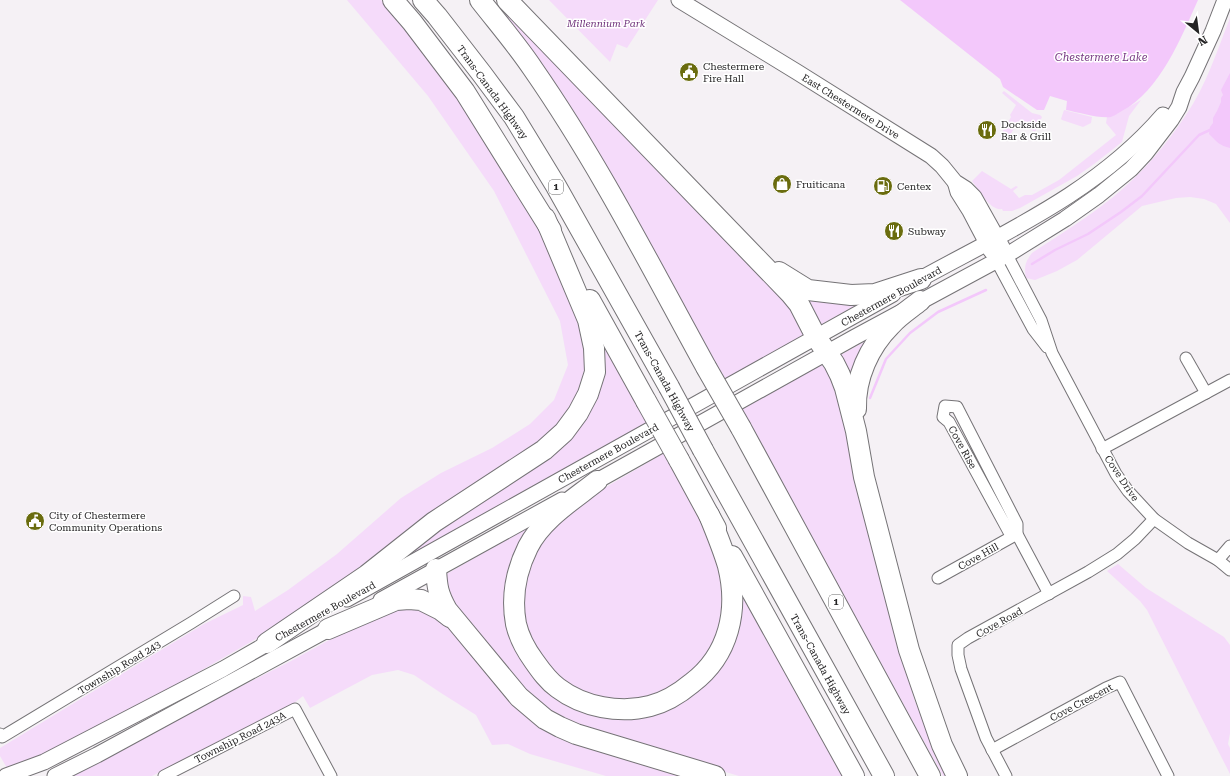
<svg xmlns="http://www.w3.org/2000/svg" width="1230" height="776" font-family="'Roboto Serif',serif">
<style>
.green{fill:#f5dbfa}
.water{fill:#f3c8fb}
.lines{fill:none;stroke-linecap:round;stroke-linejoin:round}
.stream{stroke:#f3c8fb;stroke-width:2.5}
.street-casing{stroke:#757376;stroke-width:13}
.secondary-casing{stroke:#757376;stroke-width:17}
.highway-casing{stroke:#757376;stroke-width:22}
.street{stroke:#fff;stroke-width:11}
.secondary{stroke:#fff;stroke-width:15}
.highway{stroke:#fff;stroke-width:20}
.highway-bridge-casing{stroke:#757376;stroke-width:22;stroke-linecap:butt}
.highway-bridge{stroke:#fff;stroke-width:20}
.labels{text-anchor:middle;stroke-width:3;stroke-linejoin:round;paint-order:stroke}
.shield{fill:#fff;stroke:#666;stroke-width:1}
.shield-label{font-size:9px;font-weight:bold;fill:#252425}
.park-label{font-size:10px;font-style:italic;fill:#6f327b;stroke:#fff}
.poi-label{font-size:10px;fill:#252425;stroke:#fff;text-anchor:start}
.street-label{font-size:10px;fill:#252425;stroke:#fff}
.water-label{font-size:11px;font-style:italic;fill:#783a84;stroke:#fff}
</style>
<rect width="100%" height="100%" fill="#f5f1f5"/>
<g class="green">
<path d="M 347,0 L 381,0 L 466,107 L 536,222 L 581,318 L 585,367 L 575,406 L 549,439 L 349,579 L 263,635 L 115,720 L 50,752 L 7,768 L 0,756 L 0,748 L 204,624 L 243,605 L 243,596 L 251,597 L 255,611 L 288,590 L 337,554 L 401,498 L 441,473 L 492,448 L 530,424 L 554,400 L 568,365 L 560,321 L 494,191 L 428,96 Z"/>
<path d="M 549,0 L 658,0 L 627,48 L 617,44 L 610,62 Z"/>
<path d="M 506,13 L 798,313 L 804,335 L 724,380 L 506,18 L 505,15 Z"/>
<path d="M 1230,18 L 1230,223 L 1216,204 L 1204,199 L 1190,197 L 1176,198 L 1142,206 L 1077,260 L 1057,271 L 1035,280 L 1026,278 C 1024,267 1025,262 1032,253 C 1059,235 1087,218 1112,198 C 1141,175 1166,145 1186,115 C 1206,86 1217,51 1230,18 Z"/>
<path d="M 1004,91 L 1032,113 L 1040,115 L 1042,117 L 1035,132 L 1018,122 L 1007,140 L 1000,136 L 1011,117 L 1010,115 L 1016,105 L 1002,93 Z"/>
<path d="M 1141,100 L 1129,116 L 1122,142 L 1094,164 L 1077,176 L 1020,208 L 1012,211 L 1003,211 L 1002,209 C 990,211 979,190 972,181 L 982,171 L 1011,189 L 1016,186 L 1018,187 L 1013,191 L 1019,198 L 1025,195 L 1032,195 L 1059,180 L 1116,135 L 1106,123 L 1107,117 L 1111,117 Z"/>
<path d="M 1064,110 L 1092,117 L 1091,123 L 1083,127 L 1062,120 L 1061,119 Z"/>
<path d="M 801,292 L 858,304 L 820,325 Z"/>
<path d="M 873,337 L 852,383 L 837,357 Z"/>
<path d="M 603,340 L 649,422 L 401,560 L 420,540 L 563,444 Z"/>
<path d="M 824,363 L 833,371 L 914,699 L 936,751 L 950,776 L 943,776 L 741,410 Z"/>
<path d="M 666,452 L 706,530 L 716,557 L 724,592 L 724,619 L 715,643 L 702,664 L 669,690 L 642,700 L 612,700 L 589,697 L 563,681 L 547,668 L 529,638 L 525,623 L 521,602 L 525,576 L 534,552 L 550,529 L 589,497 Z"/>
<path d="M 535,527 L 513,631 L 589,709 L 701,685 L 743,587 L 847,776 L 739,776 L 577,728 L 530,697 L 456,611 L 443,576 L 527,528 Z"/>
<path d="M 1118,564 L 1146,588 L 1224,637 L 1230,645 L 1230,733 L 1228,744 L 1230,748 L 1230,774 L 1147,610 L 1140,601 L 1107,571 Z"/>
<path d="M 409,605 L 445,620 L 522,711 L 691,776 L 606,776 L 530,754 L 508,744 L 492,745 L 476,715 L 441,693 L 414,675 L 398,670 L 372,675 L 310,708 L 303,696 L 294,703 L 152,776 L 69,776 L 122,747 L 291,661 L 371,617 Z"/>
</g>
<g class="water">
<path d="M 900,0 L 1198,0 C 1181,38 1160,91 1122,111 C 1118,113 1114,116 1111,117 C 1100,119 1077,112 1066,110 L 1067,101 L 1050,96 L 1044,110 L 1037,110 L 1003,87 L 1000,79 Z"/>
<path d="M 1230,73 L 1230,148 C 1220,146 1216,141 1209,134 L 1210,127 L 1213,123 L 1213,118 L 1217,111 L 1221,102 L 1221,98 L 1223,95 L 1221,90 Z"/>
</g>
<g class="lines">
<g class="stream">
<path d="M 1032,264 L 1055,250 L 1088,234 L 1121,212 L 1142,196 L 1199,135 L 1210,130"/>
<path d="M 870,398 L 886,359 L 910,333 L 938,312 L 986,290"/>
</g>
<defs>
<g id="street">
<path d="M 1007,255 L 1041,320 L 1052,353 L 1116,474 L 1128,491 L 1154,519 L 1188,543 L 1218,560 L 1230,570"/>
<path d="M 996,260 L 1033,329 L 1047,347"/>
<path d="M 1186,358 L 1206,393"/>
<path d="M 1102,449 L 1230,380"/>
<path d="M 1017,534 L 1009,532 L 949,422 L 943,417 L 945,406 L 957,407 L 1017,524 L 1017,534 L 1049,594"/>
<path d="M 1218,560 L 1230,546"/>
<path d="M 938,578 L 1017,534"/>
<path d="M 0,734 L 2,737 L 191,623 L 234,596"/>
<path d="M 992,750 L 1106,688 L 1120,682 L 1168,776"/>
<path d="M 164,776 L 295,709 L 331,776"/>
<path d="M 1006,776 L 986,738 L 961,669 L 958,655 L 958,645 L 968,638 L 1088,572 L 1117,554 L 1135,539 L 1154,519"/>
</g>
<g id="secondary">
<path d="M 679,0 L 797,72 L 931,156 L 942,166 L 955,182 L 966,189 L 974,197 L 1002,247"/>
<path d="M 956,185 L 958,192 L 970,211 L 991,251"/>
<path d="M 913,283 C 1001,234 1095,194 1163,115"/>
<path d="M 588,486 L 855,337 L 1007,255 L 1065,219 L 1099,195 L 1131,169 L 1145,154 L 1171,120 L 1179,107 L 1184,92 L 1192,77 L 1213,31 L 1225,0"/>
<path d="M 347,599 L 893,294"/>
<path d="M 381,600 L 562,500"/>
<path d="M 6,776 L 44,762 L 223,669 L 277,638"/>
<path d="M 55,776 L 97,755 L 338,624"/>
</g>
<g id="highway">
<path d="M 393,0 L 412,22 L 465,92 L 551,230"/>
<path d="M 423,0 L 437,16 L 482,74 L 514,117 L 556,186 L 669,387"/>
<path d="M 480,0 C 498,23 517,45 533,69 C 599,164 651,267 706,367"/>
<path d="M 507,0 L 790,293 L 799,304 L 816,337 L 834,363 L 840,375 L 845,388 L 856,431 L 864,477 L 909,650 L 942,745 L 957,776"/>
<path d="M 779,272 L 808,290 L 851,295 L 875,294 L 921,279"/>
<path d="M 590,300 L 646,401"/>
<path d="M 856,409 C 855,378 869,347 891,325 C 899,316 910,309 920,301"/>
<path d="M 741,428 L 930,776"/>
<path d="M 703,450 L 884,776"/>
<path d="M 679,460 L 716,528"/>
<path d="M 597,481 C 573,500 542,519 528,547 C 516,571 511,597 516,624 C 519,637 526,650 534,661 C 541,671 548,681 558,688 C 583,707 620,714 650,706 C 666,702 680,693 692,683 C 729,655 739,610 728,566 C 723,549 716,532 709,515"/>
<path d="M 732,556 L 854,776"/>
<path d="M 436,569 C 437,587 438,594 447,610 L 519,697 L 545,719 L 560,727 L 576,734 L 715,776"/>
<path d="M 328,629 L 396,600 L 409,599 L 421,600 L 441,610 L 450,617"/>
<path d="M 267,643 L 367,575 L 434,522 L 544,450 L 564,432 L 578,413 L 588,394 L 595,372 L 594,348 L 588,320 L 545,218"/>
</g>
</defs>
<use href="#street" class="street-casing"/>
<use href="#secondary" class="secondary-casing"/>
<use href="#highway" class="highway-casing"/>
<use href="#street" class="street"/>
<use href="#secondary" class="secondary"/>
<use href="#highway" class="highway"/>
<defs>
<g id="highway-bridge">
<path d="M 706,367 L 741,428"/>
<path d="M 669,387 L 703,450"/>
<path d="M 646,401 L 679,460"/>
</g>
</defs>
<use href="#highway-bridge" class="highway-bridge-casing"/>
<use href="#highway-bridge" class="highway-bridge"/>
</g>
<defs>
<symbol id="civic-disc" viewBox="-11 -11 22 22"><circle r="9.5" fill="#6a6c0e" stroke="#fff"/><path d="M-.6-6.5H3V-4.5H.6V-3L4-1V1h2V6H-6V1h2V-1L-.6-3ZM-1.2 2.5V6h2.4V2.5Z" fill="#fff"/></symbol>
<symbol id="restaurant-disc" viewBox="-11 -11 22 22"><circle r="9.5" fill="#6a6c0e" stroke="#fff"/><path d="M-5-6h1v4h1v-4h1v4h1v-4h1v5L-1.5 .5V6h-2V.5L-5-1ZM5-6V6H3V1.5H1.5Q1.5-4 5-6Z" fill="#fff"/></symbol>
<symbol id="shop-disc" viewBox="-11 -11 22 22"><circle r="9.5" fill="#6a6c0e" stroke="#fff"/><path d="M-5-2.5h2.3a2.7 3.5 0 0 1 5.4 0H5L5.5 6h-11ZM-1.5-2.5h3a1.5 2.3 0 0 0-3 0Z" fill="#fff"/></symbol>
<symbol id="fuel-disc" viewBox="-11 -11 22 22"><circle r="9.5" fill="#6a6c0e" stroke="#fff"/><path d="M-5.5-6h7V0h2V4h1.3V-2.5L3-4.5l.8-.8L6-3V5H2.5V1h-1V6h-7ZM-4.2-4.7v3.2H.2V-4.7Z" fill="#fff"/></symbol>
</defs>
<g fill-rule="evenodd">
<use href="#civic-disc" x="678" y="61" width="22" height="22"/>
<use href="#restaurant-disc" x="976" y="119" width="22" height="22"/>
<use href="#shop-disc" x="771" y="173" width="22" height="22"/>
<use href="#fuel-disc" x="872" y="175" width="22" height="22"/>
<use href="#restaurant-disc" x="883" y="220" width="22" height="22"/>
<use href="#civic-disc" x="24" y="510" width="22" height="22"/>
</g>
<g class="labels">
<g class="shield">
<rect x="549" y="180" width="14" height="14" rx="3"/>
<rect x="829" y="595" width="14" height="14" rx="3"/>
</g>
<g class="shield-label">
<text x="556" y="190">1</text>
<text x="836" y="605">1</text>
</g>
<g class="park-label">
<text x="606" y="27">Millennium Park</text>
</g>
<g class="poi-label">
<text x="703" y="70">Chestermere<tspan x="703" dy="12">Fire Hall</tspan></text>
<text x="1001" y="128">Dockside<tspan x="1001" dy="12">Bar &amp; Grill</tspan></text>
<text x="796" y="188">Fruiticana</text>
<text x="897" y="190">Centex</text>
<text x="908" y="235">Subway</text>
<text x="49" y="519">City of Chestermere<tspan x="49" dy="12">Community Operations</tspan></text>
</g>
<g class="street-label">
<text transform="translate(493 92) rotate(54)" y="4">Trans-Canada Highway</text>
<text transform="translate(851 106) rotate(32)" y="4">East Chestermere Drive</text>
<text transform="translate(891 296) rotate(-29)" y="4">Chestermere Boulevard</text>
<text transform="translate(665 381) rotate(61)" y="4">Trans-Canada Highway</text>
<text transform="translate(963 447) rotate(61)" y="4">Cove Rise</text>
<text transform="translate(608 453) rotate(-29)" y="4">Chestermere Boulevard</text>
<text transform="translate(1122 478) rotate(56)" y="4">Cove Drive</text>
<text transform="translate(978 556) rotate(-29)" y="4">Cove Hill</text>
<text transform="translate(325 611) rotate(-29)" y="4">Chestermere Boulevard</text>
<text transform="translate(999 622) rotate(-29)" y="4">Cove Road</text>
<text transform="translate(821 664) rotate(61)" y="4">Trans-Canada Highway</text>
<text transform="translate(119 667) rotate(-31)" y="4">Township Road 243</text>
<text transform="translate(1081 702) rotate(-28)" y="4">Cove Crescent</text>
<text transform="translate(240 737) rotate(-27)" y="4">Township Road 243A</text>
</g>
<g class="water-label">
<text x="1101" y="61">Chestermere Lake</text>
</g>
</g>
<g transform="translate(1198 32) rotate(151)" stroke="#ffffff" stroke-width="3" paint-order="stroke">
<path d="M0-3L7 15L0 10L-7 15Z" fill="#252425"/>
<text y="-6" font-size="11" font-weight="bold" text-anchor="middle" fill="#252425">N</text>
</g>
</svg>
